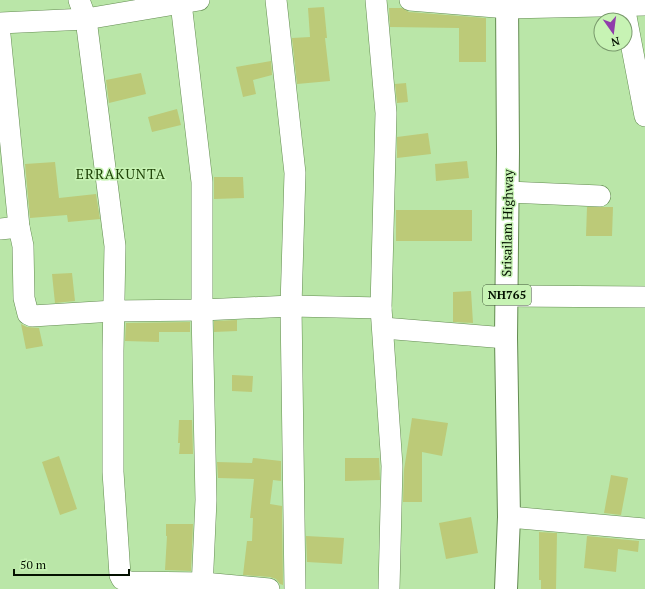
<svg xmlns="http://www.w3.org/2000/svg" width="645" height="589" font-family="'PT Serif',serif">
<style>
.building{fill:#bcca78}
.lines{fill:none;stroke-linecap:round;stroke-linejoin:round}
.minor-casing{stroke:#648c52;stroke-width:22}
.highway-casing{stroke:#648c52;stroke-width:24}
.minor{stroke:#fff;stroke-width:21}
.highway{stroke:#fff;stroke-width:22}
.labels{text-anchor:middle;stroke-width:3;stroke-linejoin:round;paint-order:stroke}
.shield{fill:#c7f3b4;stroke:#3e5536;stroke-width:1}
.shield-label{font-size:12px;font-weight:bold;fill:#041100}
.street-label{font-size:13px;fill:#041100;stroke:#c7f3b4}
.neighbourhood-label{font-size:14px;letter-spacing:1px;fill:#204409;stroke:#c7f3b4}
</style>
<rect width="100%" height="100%" fill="#bae6a8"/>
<g class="building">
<path d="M 324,7 L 327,38 L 325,38 L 330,81 L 297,84 L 292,38 L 310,37 L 308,8 Z"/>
<path d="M 389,8 L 402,8 L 409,12 L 486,18 L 486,62 L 459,62 L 459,28 L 390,27 Z"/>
<path d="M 271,61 L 272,75 L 253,80 L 256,94 L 243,97 L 236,67 Z"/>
<path d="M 141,73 L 146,94 L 109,103 L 106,80 Z"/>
<path d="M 406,83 L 408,102 L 397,103 L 395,84 Z"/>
<path d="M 177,109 L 181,125 L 152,132 L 148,117 Z"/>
<path d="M 428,133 L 431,154 L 397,158 L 397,137 Z"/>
<path d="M 467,161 L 469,178 L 436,181 L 435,164 Z"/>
<path d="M 55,162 L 59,198 L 96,194 L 100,219 L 68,222 L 67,215 L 30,218 L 25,164 Z"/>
<path d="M 214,177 L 243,177 L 244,198 L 214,199 Z"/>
<path d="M 587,207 L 613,207 L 612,236 L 586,236 Z"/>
<rect x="396" y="210" width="76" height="31"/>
<path d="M 72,273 L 75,301 L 55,303 L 52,274 Z"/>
<path d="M 471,291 L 473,323 L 453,322 L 453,292 Z"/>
<path d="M 237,320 L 237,331 L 214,332 L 214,321 Z"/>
<path d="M 190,322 L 190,332 L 159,332 L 159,342 L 125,341 L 126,323 Z"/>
<path d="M 21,324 L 27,327 L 39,328 L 43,346 L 26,349 Z"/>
<path d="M 232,375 L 253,376 L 252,392 L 232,391 Z"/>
<path d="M 412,418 L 448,423 L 442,456 L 422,452 L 422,502 L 403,502 L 404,470 Z"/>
<path d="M 179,420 L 192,420 L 193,454 L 179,454 L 180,443 L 178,443 Z"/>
<path d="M 59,456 L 77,509 L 60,515 L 42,462 Z"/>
<path d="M 253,458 L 281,461 L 281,481 L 273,480 L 270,504 L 282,506 L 283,585 L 280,584 L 276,579 L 270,577 L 243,575 L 247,541 L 252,541 L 253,518 L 250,518 L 254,479 L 218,478 L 217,462 L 252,463 Z"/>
<path d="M 345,458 L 379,458 L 380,480 L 345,481 Z"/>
<path d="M 611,475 L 628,478 L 621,515 L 604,513 Z"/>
<path d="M 471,517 L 478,553 L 446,559 L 439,523 Z"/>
<path d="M 166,524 L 193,524 L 191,571 L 165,570 L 167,536 L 166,536 Z"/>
<path d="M 539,532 L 557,533 L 556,589 L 541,589 L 541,580 L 539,580 Z"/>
<path d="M 306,536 L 344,538 L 342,564 L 307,562 Z"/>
<path d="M 587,536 L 639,541 L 638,552 L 618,549 L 616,572 L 584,568 Z"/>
</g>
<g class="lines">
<defs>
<g id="minor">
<path d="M 79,0 L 86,19 L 115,246 L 113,351 L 113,472 L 120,575 L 122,579 L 129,582 L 203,583 L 269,589"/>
<path d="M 276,0 L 295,173 L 291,306 L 295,589"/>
<path d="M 376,0 L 386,113 L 381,308 L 392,466 L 389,589"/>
<path d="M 410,0 L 508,8 L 645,5"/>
<path d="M 181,3 L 202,182 L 202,310 L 206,500 L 202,589"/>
<path d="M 624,6 L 645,116"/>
<path d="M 0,23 L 86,19 L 199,0"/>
<path d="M 0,35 L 19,227 L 23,246 L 24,298 L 28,314 L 32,316 L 114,311 L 202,310 L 291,306 L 381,308"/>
<path d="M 508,192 L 600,196"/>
<path d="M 0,229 L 19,227"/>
<path d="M 507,296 L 645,297"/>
<path d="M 383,328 L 506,338"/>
<path d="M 509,517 L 645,529"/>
</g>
<path id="highway" d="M 506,589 L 509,517 L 506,338 L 508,151 L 507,0"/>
</defs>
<use href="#minor" class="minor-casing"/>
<use href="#highway" class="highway-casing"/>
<use href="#minor" class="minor"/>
<use href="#highway" class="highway"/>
</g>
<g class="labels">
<rect class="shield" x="483" y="285" width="48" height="20" rx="3"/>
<g class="shield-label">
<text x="507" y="299">NH765</text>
</g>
<g class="street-label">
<text transform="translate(507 223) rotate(-89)" y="5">Srisailam Highway</text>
</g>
<g class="neighbourhood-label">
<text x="121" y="179">ERRAKUNTA</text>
</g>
</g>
<g transform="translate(613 32) rotate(166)"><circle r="19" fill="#c7f3b4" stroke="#79996c"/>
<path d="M0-3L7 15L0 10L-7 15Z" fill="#903dab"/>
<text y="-6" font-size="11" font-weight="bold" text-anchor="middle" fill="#041100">N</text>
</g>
<path d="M14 569v6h115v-6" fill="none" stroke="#041100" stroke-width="2"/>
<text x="20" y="569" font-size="12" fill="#041100" stroke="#c7f3b4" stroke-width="3" paint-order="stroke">50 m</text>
</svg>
